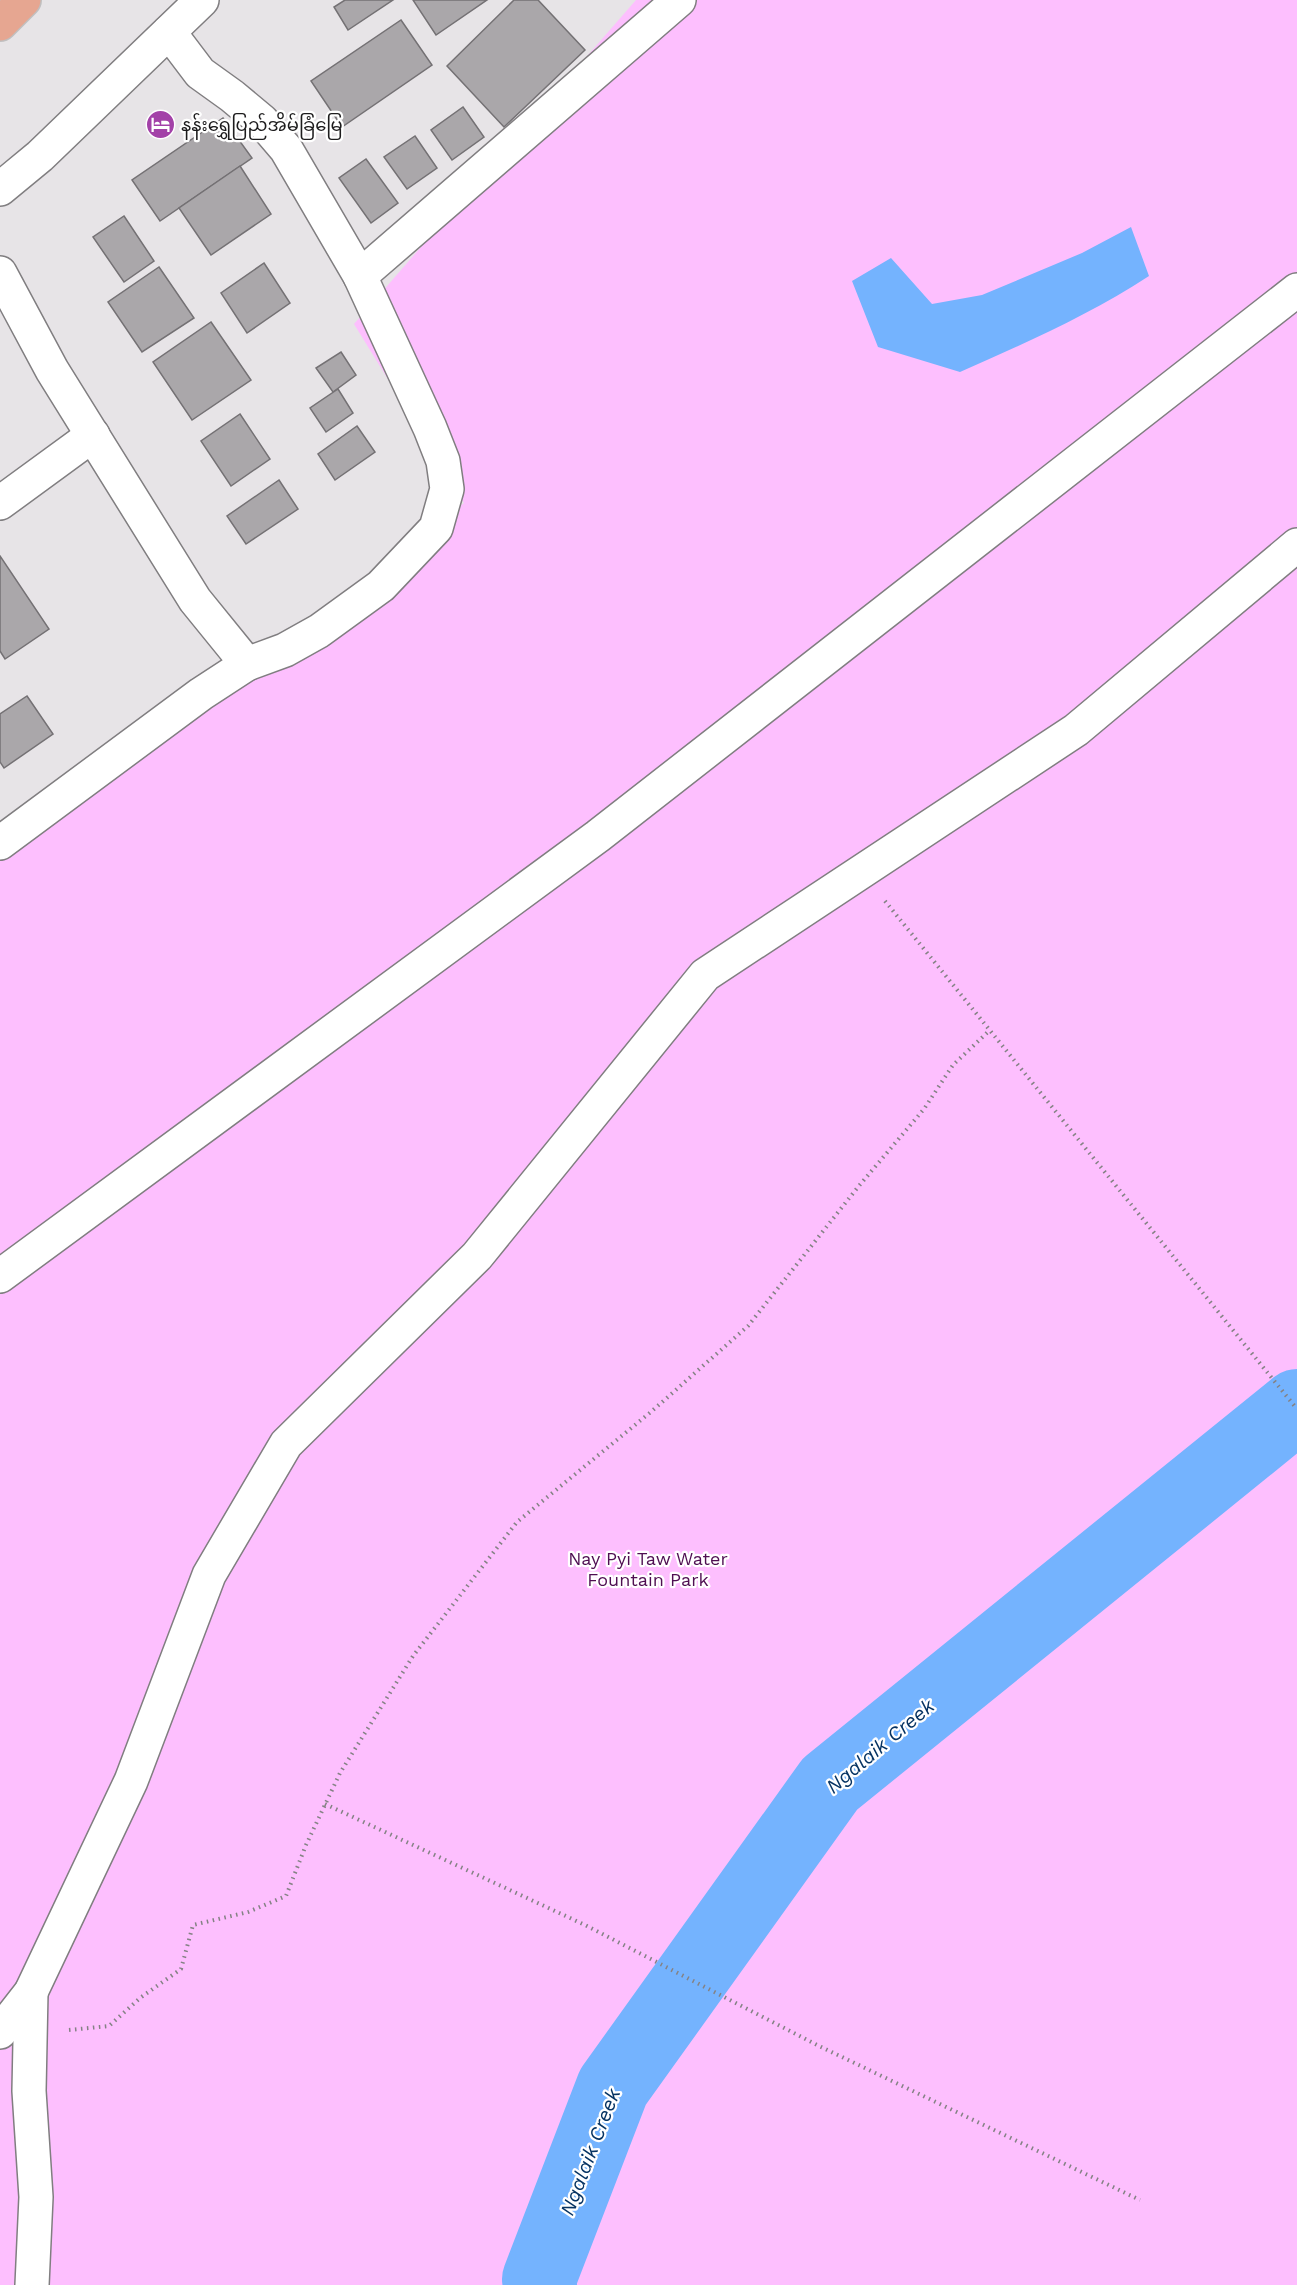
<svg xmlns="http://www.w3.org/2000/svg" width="1297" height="2285" font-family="'Work Sans','Noto Sans Myanmar',sans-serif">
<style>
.green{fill:#fdbffe}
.water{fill:#74b3fe}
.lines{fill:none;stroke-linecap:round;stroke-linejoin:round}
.river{stroke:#74b3fe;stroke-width:74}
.building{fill:#aaa7aa;stroke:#747174;stroke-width:1.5}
.minor-casing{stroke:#807e80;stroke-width:36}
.major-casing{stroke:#c0bfc0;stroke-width:36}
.path{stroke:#848284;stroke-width:4;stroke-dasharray:1.5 4.5;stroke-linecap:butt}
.minor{stroke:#fff;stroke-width:33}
.major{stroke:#e6a691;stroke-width:33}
.labels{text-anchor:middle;stroke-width:4.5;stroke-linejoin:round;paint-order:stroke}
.poi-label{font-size:18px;fill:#1d1c1d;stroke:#fff;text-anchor:start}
.park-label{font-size:18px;fill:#4f0e52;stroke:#fff}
.water-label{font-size:20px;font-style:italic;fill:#073463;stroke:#fff}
</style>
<rect width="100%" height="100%" fill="#e7e4e7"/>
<path class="green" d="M 636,0 L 1297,0 L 1297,2285 L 0,2285 L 0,853 L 464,503 L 354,324 Z"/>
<path class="water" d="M 1131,227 L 1149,276 C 1089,315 1026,343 960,372 L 878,347 L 852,281 L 891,258 L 932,304 L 982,295 L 1082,253 Z"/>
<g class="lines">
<path class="river" d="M 540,2285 L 539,2279 L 613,2087 L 830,1784 L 1297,1406"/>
</g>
<g class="building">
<path d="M 345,0 L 393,0 L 348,30 L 334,7 Z"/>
<path d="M 413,0 L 487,0 L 436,35 Z"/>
<path d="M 514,0 L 538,0 L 585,50 L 504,127 L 447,66 Z"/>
<path d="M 401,20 L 432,65 L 342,127 L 311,81 Z"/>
<path d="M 463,107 L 484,137 L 452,160 L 431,130 Z"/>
<path d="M 223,118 L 252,158 L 160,221 L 132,180 Z"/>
<path d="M 415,136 L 437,168 L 407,189 L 384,157 Z"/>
<path d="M 366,159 L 398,203 L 371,223 L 339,178 Z"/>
<path d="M 240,166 L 271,214 L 211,255 L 179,208 Z"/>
<path d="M 124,216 L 154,261 L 124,282 L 93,237 Z"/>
<path d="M 264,263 L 290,303 L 247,333 L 221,293 Z"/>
<path d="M 159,267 L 194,318 L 142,352 L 108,302 Z"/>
<path d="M 211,322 L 251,380 L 192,420 L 153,362 Z"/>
<path d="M 341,352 L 356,375 L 333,392 L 316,368 Z"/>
<path d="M 338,389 L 353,413 L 326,432 L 310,408 Z"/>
<path d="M 240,414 L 270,459 L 231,486 L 201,441 Z"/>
<path d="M 357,426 L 375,452 L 335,480 L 318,454 Z"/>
<path d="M 279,480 L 298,509 L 246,544 L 227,516 Z"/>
<path d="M 0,556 L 49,629 L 5,659 L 0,651 Z"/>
<path d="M 27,696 L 53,734 L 4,768 L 0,762 L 0,714 Z"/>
</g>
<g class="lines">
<defs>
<g id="minor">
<path d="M 0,189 L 40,156 L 202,0"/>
<path d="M 0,273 L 52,370 L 195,600 L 247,664"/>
<path d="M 360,276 L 679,0"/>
<path d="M 0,503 L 93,435"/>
<path d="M 0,843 L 201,694 L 247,664 L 285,650 L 319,631 L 381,586 L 436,528 L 447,489 L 443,461 L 430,428 L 360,276 L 286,149 L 262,121 L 232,96 L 200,73 L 169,32"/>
<path d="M 0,1276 L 598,836 L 1297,290"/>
<path d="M 31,1992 L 29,2091 L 36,2197 L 32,2285"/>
<path d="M 0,2032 L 31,1992 L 131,1781 L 209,1575 L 286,1444 L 477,1256 L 705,975 L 1076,730 L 1297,545"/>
</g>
<path id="major" d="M 0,24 L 24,0"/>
</defs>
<use href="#minor" class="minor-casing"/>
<use href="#major" class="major-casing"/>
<g class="path">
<path d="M 885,901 L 1297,1409"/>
<path d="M 325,1804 L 585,1925 L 817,2045 L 1140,2200"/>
<path d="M 69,2030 L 109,2026 L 140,1998 L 181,1969 L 193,1925 L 248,1912 L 286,1896 L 306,1845 L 340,1773 L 413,1656 L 517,1522 L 652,1411 L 748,1326 L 858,1187 L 924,1109 L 953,1065 L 990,1030"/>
</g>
<use href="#minor" class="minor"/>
<use href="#major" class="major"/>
</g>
<defs>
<symbol id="hotel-disc" viewBox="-11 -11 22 22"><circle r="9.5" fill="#a341a8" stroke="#fff"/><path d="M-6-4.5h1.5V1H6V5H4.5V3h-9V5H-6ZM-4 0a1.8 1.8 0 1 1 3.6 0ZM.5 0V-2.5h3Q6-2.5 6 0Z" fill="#fff"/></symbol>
</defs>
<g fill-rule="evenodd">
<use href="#hotel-disc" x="144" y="108" width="33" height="33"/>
</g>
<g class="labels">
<g class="poi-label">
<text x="181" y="131">နန်းရွှေပြည်အိမ်ခြံမြေ</text>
</g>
<g class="park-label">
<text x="648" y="1565">Nay Pyi Taw Water<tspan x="648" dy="21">Fountain Park</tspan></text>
</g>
<g class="water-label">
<text transform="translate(880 1746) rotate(-40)" y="7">Ngalaik Creek</text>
<text transform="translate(590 2152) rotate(-69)" y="7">Ngalaik Creek</text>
</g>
</g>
</svg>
